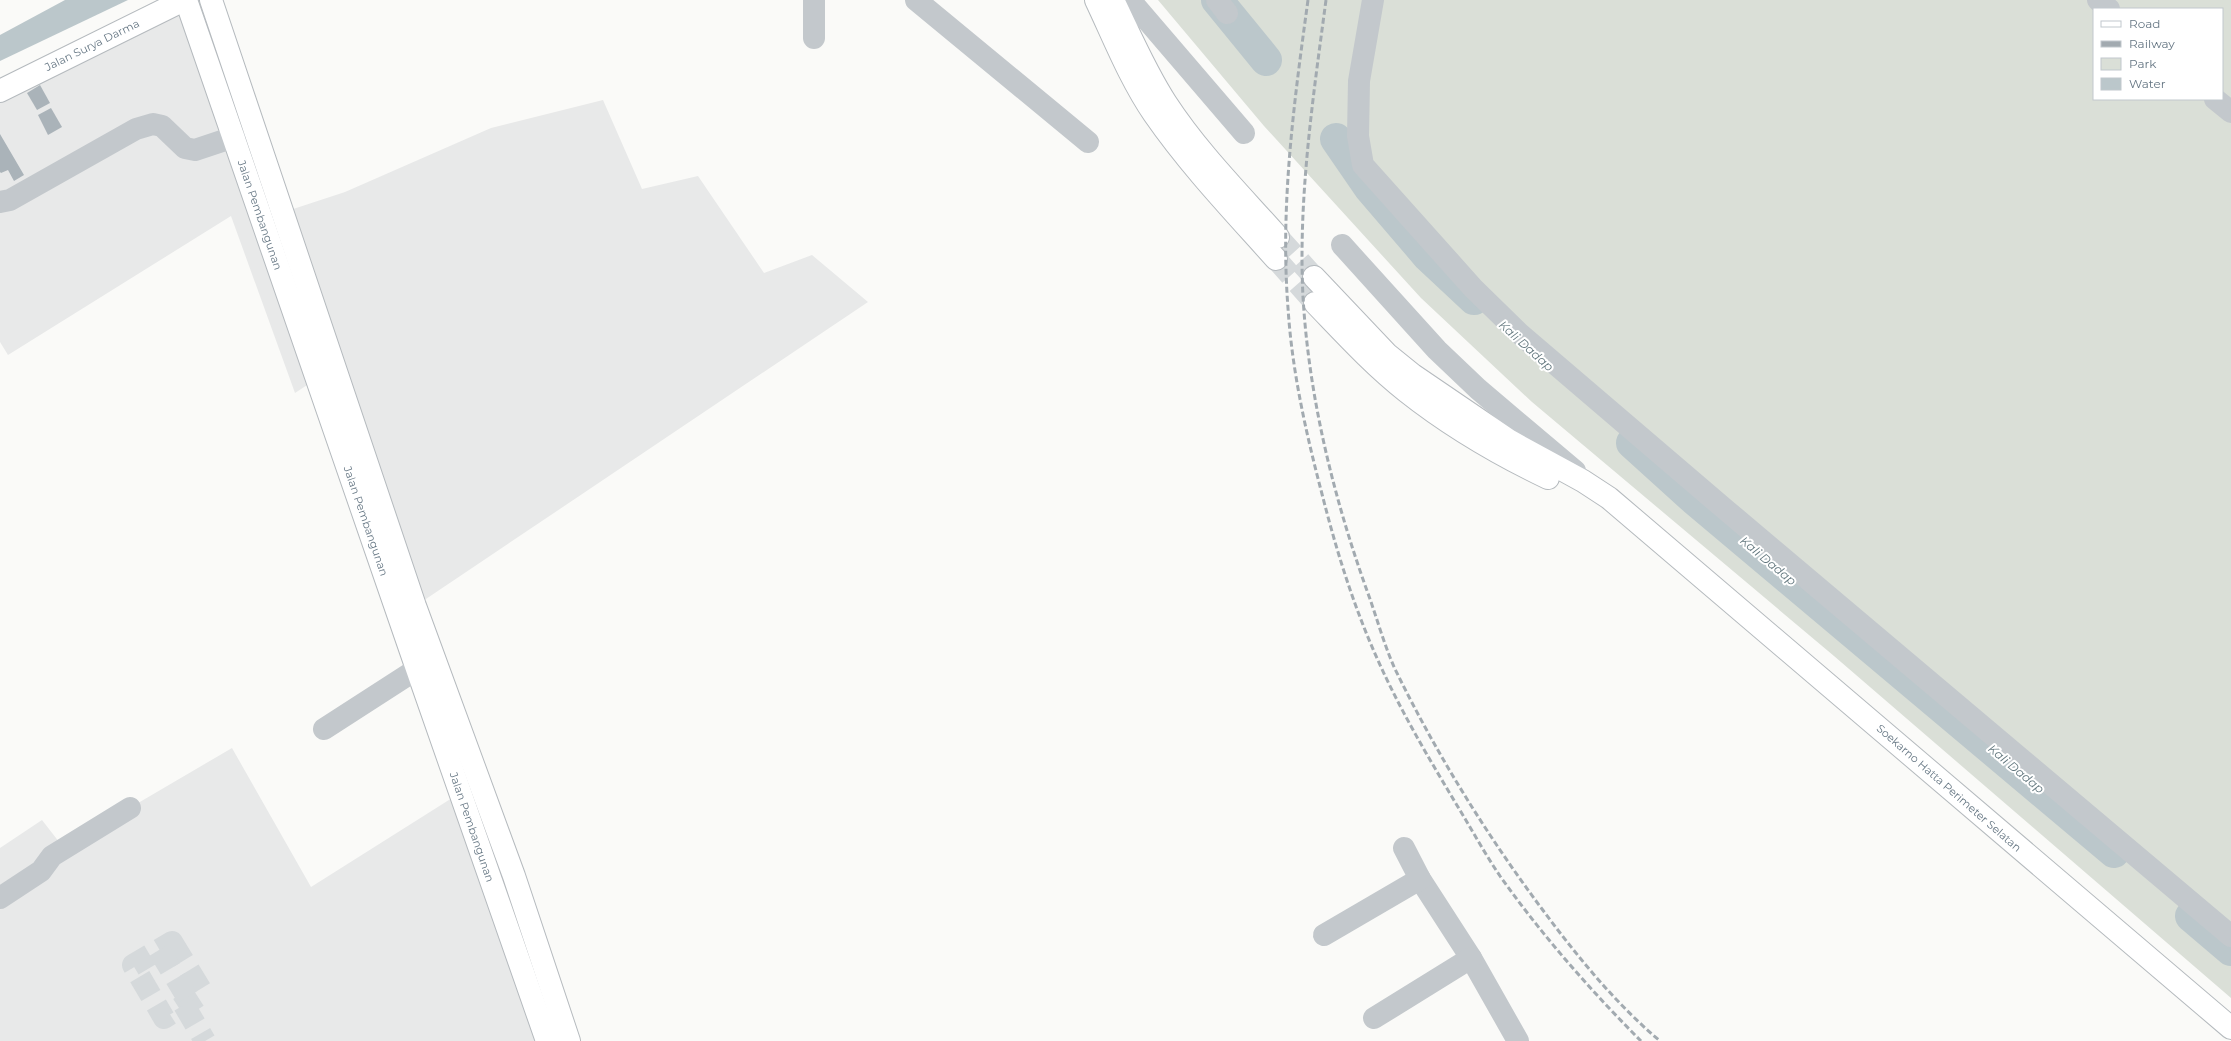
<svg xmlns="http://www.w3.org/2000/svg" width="2231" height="1041" font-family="Montserrat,sans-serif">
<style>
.built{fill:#e8e9e9}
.green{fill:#dadfd7;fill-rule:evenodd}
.water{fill:#bbc7cb}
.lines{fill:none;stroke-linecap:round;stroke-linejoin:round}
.river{stroke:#bbc7cb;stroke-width:32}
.building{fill:#aab3b9}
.minor-tunnel{stroke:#d5d9db;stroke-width:22;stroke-dasharray:22 11;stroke-linecap:butt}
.major-tunnel{stroke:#d5d9db;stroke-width:22;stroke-dasharray:22 11;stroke-linecap:butt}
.major-casing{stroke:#b5babe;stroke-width:24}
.minor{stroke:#c3c8cc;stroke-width:22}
.major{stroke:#fff;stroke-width:22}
.rail{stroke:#a2aab0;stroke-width:3;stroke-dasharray:6 3;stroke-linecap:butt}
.labels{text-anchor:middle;stroke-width:4;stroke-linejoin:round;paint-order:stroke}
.street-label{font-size:11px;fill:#657683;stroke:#fff}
.water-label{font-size:12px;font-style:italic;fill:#60757c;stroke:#fff}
</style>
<rect width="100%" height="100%" fill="#fafaf8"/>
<g class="built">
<path d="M 180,0 L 212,0 L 281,213 L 345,192 L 491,128 L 603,100 L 642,189 L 698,176 L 764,273 L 812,255 L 868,302 L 417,605 L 333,368 L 295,393 L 231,216 L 8,355 L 0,342 L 0,78 Z"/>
<path d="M 232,748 L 311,887 L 460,793 L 547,1041 L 0,1041 L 0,848 L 42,820 L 63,847 Z"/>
</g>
<path class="green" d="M 1158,0 L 2231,0 L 2231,998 L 1834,656 L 1532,402 L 1421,298 L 1264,126 ZM 2094,9 L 2222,9 L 2222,99 L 2094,99 Z"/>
<path class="water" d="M 65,0 L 128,0 L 0,61 L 0,35 Z"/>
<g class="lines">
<g class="river">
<path d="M 1217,0 L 1266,60"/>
<path d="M 1336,139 L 1369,187 L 1428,256 L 1474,299"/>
<path d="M 1632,443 L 1694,499 L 2114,852"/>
<path d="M 2191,916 L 2231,950"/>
</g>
</g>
<g class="building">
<path d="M 40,85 L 50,103 L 37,110 L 27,93 Z"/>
<path d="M 51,108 L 62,127 L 48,135 L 38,115 Z"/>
<path d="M 0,134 L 24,175 L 14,181 L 8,170 L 1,173 L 0,172 Z"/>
</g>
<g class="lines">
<g class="minor-tunnel">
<path d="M 172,942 L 203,993 L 164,1018 L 133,965 Z"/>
<path d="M 159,950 L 190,1002"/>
<path d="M 184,1005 L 205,1041"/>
</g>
<g class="major-tunnel">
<path d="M 1278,237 L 1314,277"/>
<path d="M 1276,259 L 1315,303"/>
</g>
<defs>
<g id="major">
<path d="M 186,0 L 417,669 L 547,1041"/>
<path d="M 211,0 L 415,606 L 514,876 L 569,1041"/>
<path d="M 1096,0 C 1114,38 1130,79 1154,114 C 1190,166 1234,212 1276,259"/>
<path d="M 1113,0 C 1130,35 1145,71 1166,103 C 1198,152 1240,194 1278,237"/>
<path d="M 0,91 L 184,0"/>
<path d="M 1314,277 L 1387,354 L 1413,375 L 1510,441 L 1583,481 L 1609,498 L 2231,1028"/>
<path d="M 1315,303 C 1344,333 1373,365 1406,391 C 1450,426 1498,454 1548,478"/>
</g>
</defs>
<use href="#major" class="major-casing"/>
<g class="minor">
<path d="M 916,0 L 1088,142"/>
<path d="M 1130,0 L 1244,133"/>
<path d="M 1217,0 L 1227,13"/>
<path d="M 1373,0 L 1359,81 L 1358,136 L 1363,165 L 1473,288 L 1519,333 L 1726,510 L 2231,936"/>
<path d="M 2098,0 L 2109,9"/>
<path d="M 814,38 L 814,0"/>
<path d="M 2215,99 L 2231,112"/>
<path d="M 0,202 L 10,200 L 136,129 L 153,124 L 162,126 L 185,148 L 195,150 L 234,137"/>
<path d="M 1342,245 L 1437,350 L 1478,389 L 1575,471"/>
<path d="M 324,729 L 417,669"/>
<path d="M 1404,848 L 1420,879 L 1471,958 L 1518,1041"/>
<path d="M 0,898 L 41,871 L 52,856 L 130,808"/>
<path d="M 1324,935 L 1420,879"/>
<path d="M 1374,1018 L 1471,958"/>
</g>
<use href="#major" class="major"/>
<g class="rail">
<path d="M 1308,0 C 1294,102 1280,205 1288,308 C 1292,371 1306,433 1322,494 C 1337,553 1355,611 1381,667 C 1403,715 1431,762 1458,807 C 1472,830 1485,854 1500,876 C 1541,934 1591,991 1641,1041"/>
<path d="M 1326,0 C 1313,98 1298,198 1303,297 C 1309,400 1335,503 1370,599 C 1378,622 1385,647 1395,669 C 1436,753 1486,834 1542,909 C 1577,956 1615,1003 1660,1041"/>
</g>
</g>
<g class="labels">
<g class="street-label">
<text transform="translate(92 45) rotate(-26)" y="4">Jalan Surya Darma</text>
<text transform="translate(260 215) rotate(71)" y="4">Jalan Pembangunan</text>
<text transform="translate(366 521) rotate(71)" y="4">Jalan Pembangunan</text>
<text transform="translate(1949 788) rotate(41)" y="4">Soekarno Hatta Perimeter Selatan</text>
<text transform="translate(472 827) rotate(71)" y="4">Jalan Pembangunan</text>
</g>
<g class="water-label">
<text transform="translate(1526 346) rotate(42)" y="4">Kali Dadap</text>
<text transform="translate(1768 561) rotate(40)" y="4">Kali Dadap</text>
<text transform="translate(2016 769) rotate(40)" y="4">Kali Dadap</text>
</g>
</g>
<rect x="2093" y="8" width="130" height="92" fill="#ffffff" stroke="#c1c8cd"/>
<rect x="2101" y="21" width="20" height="6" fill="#ffffff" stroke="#c1c8cd"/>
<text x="2129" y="28" font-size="12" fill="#657683">Road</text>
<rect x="2101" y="41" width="20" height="6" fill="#a2aab0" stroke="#c1c8cd"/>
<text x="2129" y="48" font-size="12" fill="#657683">Railway</text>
<rect x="2101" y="58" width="20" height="12" fill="#dadfd7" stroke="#c1c8cd"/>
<text x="2129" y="68" font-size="12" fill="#657683">Park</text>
<rect x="2101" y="78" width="20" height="12" fill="#bbc7cb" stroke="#c1c8cd"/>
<text x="2129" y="88" font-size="12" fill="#657683">Water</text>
</svg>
